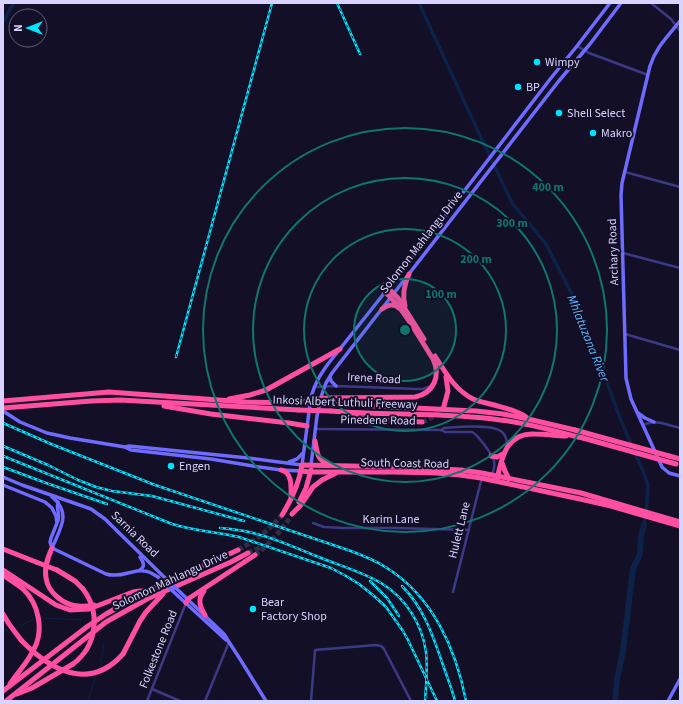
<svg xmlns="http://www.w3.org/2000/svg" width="683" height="704" font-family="'Source Sans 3',sans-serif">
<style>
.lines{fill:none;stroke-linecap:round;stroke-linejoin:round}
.stream{stroke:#0c2248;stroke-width:1}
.canal{stroke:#0c2248;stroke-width:3.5}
.river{stroke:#0c2248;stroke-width:6}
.highway-tunnel{stroke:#312d47;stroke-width:5;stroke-dasharray:5 2.5;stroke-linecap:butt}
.street{stroke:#3d3a85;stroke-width:2.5}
.secondary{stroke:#6f6bff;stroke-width:3.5}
.highway{stroke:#ff4fa3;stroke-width:5}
.rail-casing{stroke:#00e5ff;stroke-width:2.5}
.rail{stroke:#130f26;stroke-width:1;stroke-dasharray:3;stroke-linecap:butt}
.secondary-bridge{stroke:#6f6bff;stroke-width:3.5}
.highway-bridge{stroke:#ff4fa3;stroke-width:5}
.ring{fill:none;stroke:#0f766e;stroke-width:2}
.poi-dot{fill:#00e5ff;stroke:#130f26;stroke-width:1.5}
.labels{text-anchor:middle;stroke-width:4;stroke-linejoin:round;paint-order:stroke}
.poi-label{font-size:12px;fill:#d9d4ff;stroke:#130f26;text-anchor:start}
.street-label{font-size:12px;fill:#d9d4ff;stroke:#130f26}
.water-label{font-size:13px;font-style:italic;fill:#62b6ff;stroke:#130f26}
.centre{fill:#0f766e;stroke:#130f26;stroke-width:2}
.ring-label{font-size:12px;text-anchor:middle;font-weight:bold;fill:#0f766e;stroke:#130f26;stroke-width:4;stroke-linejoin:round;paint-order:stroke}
</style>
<rect width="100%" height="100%" fill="#130f26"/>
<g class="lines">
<g class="stream">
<path d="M 44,618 L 82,620"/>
<path d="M 20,626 L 36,618"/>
<path d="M 3,630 L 8,630"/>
<path d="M 99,668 L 102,664 L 100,660 L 103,652 L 103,643"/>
<path d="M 88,701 L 96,675"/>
</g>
<g class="canal">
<path d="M 419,3 L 477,129 L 512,203 L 546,244 L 572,294 L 588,332 L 622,423 L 643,471 L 648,485 L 647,502 L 644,525"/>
<path d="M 3,22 L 14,3"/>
</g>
<path class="river" d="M 615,701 L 617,680 L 623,651 L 633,569 L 640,554 L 641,536 L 644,525"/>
<g class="highway-tunnel">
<path d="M 422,422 C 431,419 437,414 443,407"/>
<path d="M 238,550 C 256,540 268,531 282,515"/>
<path d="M 248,553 L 264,546"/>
<path d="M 255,555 C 269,545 280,531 290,518"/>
</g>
<g class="street">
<path d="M 651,3 L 671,19 L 680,31"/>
<path d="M 577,46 L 589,53 L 648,75"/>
<path d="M 625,172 L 680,187"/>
<path d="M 623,253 L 680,268"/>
<path d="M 625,334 L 680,350"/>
<path d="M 315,387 L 336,386 L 417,389 L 423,389 L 431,386"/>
<path d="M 643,425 C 655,419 667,425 680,428"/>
<path d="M 316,429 L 441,430 L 445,432 L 472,432 C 478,435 492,454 494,461 C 495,466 494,470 492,474"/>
<path d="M 441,430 L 444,428 C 457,427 495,423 503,433 C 506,436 507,441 507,445"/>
<path d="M 313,523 L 324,527 L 343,528 L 397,528 L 469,530"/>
<path d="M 453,592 L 482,477"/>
<path d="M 152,689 L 180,701"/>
<path d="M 147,701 L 186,603"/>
<path d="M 205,701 L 229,642"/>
<path d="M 311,701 L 315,650 L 376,645 L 381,646 L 384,649 L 411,701"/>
</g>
<g class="secondary">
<path d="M 680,21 C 668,36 656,47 650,66 L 622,183 L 621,195 L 626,378 L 631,399 L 662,467 L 669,473 L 680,476"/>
<path d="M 330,377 L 331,381 L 336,386"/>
<path d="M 3,411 L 20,422 L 47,433 L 70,438 L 125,447 L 131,450 L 211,459 L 253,466 L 281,470 L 301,471"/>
<path d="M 638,413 L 645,418 L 654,422"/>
<path d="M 125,447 L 129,446 L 248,458 L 302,465 L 311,397 C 315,383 320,375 328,364 L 405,267 L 419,248 L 445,216 L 551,78 L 577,46 L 610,3"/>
<path d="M 289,462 L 297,459 L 303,453"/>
<path d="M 311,465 L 317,416 L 322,394 L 326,383 L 332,373 L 558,82 L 590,44 L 621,3"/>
<path d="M 3,477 L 22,485 L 91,509 L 105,519 L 161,574"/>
<path d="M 3,485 L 45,502 L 52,508 L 56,516 L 57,523 L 51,538 L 50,542 L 52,548 L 106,574 C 113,576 121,575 128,573 C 133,572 138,570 144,571 C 149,571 153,574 158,577"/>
<path d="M 58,521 C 60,514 56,508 58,502"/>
<path d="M 52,548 C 60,529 72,513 52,497"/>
<path d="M 140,570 C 146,566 143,562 140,557"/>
<path d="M 181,593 L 224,634 L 229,642 L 240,659 L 266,701"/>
<path d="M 178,596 L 226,640"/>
<path d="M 668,701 L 680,679"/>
</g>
<g class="highway">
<path d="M 388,288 L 398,298 L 424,339"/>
<path d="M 405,306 C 402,295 404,285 409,274"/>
<path d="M 382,309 C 388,305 393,303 399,308"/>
<path d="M 435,356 C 445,372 455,390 473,399 C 480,402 487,403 494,405 C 504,408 516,410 526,417"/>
<path d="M 332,398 L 415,397 C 434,393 441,376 433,359 C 418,336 405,310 385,292"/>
<path d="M 229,399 L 250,395 L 266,390 L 340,349"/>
<path d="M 3,401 L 109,392 L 246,402 L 300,403"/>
<path d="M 332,404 L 476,411 L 503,414 L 528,419 L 575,430"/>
<path d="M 164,406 L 211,414 L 289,423 L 307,426"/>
<path d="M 444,406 L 448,391 L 446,377"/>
<path d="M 3,408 L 91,401 L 120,400 L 299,410"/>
<path d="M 331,411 C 387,416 444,412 500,420 C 529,423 556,432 583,438"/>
<path d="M 345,414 L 352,417 L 386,420 L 422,422"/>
<path d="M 315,441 C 317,452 317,460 328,464"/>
<path d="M 491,456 L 497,457 L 503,454"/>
<path d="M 669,456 L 680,459"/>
<path d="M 502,463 L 505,471 L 509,479"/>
<path d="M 281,470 C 293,472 291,489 291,498"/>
<path d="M 301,471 L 310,472 L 394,472 L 437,473 L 460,475 L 481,478 L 580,499 L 611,506 L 680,526"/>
<path d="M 497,479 C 502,456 507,432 535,434 C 546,434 556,436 566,436"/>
<path d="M 299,502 L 306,488 L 311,470"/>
<path d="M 292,514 L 300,506 L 313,487 L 322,480 L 336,473"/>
<path d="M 282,515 C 292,499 299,484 302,465 L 400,467 L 461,470 L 482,473 L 581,493 L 680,522"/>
<path d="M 52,548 C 48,557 44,567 46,578 C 48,593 64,605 78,606 C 84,607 89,606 94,605"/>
<path d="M 3,549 L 36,562"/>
<path d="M 3,570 L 56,605 L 70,610 L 89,609 L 133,592 L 140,591 L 145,591"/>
<path d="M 57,570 L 75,581 L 83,589"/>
<path d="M 3,575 C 10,580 17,584 23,589 C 39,604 44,630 34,649 C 28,662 18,672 10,684"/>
<path d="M 204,591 C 197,599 200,607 205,615"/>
<path d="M 186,603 L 188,599 L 255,555"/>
<path d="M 3,614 L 9,624 L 21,640"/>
<path d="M 123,654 L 140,621 L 146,612 L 163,594"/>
<path d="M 3,691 L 88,626 L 106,614 L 147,591 L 238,550"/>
<path d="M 17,694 L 32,688 L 73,664"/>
<path d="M 6,701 L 106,622 L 147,599 L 231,562 L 248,553"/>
</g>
<defs>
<g id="rail">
<path d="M 337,3 L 360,54"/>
<path d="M 176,357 L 272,3"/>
<path d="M 3,423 L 51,444 L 155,485 L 348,550 C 362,555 375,560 387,568 C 433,597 456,649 466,701"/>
<path d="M 3,446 L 48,465 L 78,480 L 96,487 L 112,491 L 152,496 L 244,521"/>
<path d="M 3,456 L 172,524 C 194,531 217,532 239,537 L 331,568 L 346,576 L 359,584 L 374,596 L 386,607 L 403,631 L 408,640 L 437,701"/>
<path d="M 3,467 L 46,483 L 107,504"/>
<path d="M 220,528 C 231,529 242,530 253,533 C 275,538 296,548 316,556 C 338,565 361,571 381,583 C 406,598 422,624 426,652 C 428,668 426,685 425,701"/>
<path d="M 370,581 L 387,598 L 399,616"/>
<path d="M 402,586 C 424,608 433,636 443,665 C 447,677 452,689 455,701"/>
</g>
</defs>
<use href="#rail" class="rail-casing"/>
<use href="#rail" class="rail"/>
<g class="secondary-bridge">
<path d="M 161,574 L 181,593"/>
<path d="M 158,577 L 178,596"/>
</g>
<g class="highway-bridge">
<path d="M 300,403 L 313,399 L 332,398"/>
<path d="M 305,403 L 332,404"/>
<path d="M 299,410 L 331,411"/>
<path d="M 575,430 L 669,456"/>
<path d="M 583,438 L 676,464"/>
<path d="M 36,562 L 57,570"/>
<path d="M 21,640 C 50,670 89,692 123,654"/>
<path d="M 73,664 C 97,646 101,613 83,589"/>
</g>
</g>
<circle cx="405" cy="330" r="51" fill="#0f766e" fill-opacity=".12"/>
<g class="ring">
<circle cx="405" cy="330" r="51"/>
<circle cx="405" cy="330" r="101"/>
<circle cx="405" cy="330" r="152"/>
<circle cx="405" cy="330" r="202"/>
</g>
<g class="poi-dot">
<circle cx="537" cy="62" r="4"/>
<circle cx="518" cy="87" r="4"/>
<circle cx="559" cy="113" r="4"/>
<circle cx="593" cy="133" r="4"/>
<circle cx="171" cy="466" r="4"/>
<circle cx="253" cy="609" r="4"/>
</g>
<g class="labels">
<g class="poi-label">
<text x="545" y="66">Wimpy</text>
<text x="526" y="91">BP</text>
<text x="567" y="117">Shell Select</text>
<text x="601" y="137">Makro</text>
<text x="179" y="470">Engen</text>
<text x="261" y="606">Bear<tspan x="261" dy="14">Factory Shop</tspan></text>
</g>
<g class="street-label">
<text transform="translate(421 242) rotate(-52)" y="4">Solomon Mahlangu Drive</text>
<text transform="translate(613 252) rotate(-92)" y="4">Archary Road</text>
<text transform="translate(374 378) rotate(3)" y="4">Irene Road</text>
<text transform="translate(345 402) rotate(2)" y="4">Inkosi Albert Luthuli Freeway</text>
<text transform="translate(378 420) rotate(1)" y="4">Pinedene Road</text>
<text transform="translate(405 463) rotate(1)" y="4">South Coast Road</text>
<text x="391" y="523">Karim Lane</text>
<text transform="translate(459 530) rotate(-76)" y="4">Hulett Lane</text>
<text transform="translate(135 534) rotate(44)" y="4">Sarnia Road</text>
<text transform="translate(170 580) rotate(-25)" y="4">Solomon Mahlangu Drive</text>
<text transform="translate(158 649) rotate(-68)" y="4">Folkestone Road</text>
</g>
<g class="water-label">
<text transform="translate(589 338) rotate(68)" y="5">Mhlatuzana River</text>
</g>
</g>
<circle cx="405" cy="330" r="6" class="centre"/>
<g class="ring-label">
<text x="548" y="191">400 m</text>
<text x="512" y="227">300 m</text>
<text x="476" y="263">200 m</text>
<text x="441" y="298">100 m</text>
</g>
<rect width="683" height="704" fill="none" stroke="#d9d4ff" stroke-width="8"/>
<g transform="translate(28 28) rotate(270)"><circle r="19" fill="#130f26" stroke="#625e7d"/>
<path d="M0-3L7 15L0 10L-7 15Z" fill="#00e5ff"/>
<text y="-6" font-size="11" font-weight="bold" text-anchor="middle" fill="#d9d4ff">N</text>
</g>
</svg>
